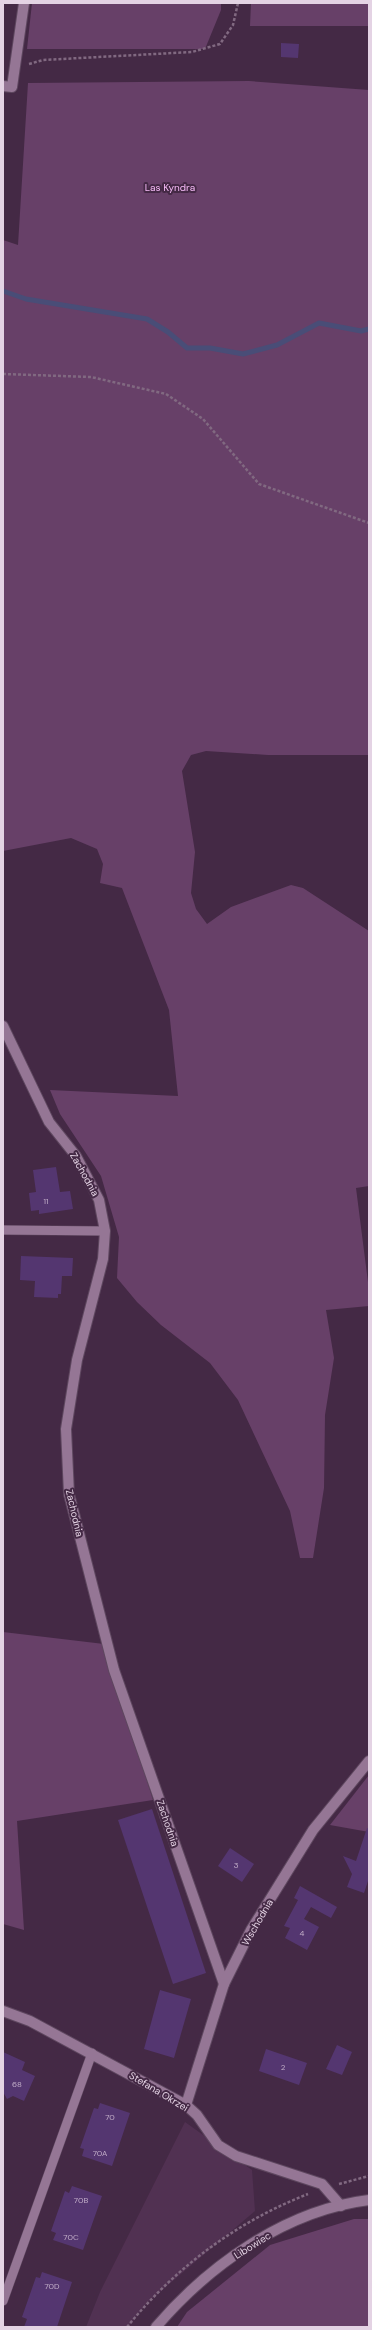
<svg xmlns="http://www.w3.org/2000/svg" width="372" height="2330" font-family="'DM Sans',sans-serif">
<style>
.built{fill:#513152}
.green{fill:#674068}
.lines{fill:none;stroke-linecap:round;stroke-linejoin:round}
.stream{stroke:#494d77;stroke-width:5}
.building{fill:#543670}
.service-casing{stroke:#5e475f;stroke-width:10}
.minor-casing{stroke:#5e475f;stroke-width:12}
.tertiary-casing{stroke:#5e475f;stroke-width:12}
.path{stroke:#816981;stroke-width:2.5;stroke-dasharray:3 2;stroke-linecap:butt}
.service{stroke:#957695;stroke-width:9}
.minor{stroke:#957695;stroke-width:10}
.tertiary{stroke:#957695;stroke-width:10}
.labels{text-anchor:middle;stroke-width:4;stroke-linejoin:round;paint-order:stroke}
.number-label{font-size:8px;fill:#c0acc7}
.park-label{font-size:10px;fill:#f9bdfa;stroke:#442945}
.street-label{font-size:10px;fill:#e4d3e4;stroke:#442945}
</style>
<rect width="100%" height="100%" fill="#442945"/>
<path class="built" d="M 185,2122 L 252,2170 L 255,2211 L 148,2302 L 128,2327 L 86,2327 L 100,2292 Z"/>
<g class="green">
<path d="M 32,3 L 221,3 L 221,10 L 205,49 L 27,49 Z"/>
<path d="M 251,3 L 369,3 L 369,26 L 250,26 Z"/>
<path d="M 249,81 L 369,90 L 369,755 L 268,755 L 206,751 L 191,755 L 182,771 L 195,852 L 191,893 L 196,909 L 207,924 L 231,907 L 291,885 L 303,888 L 369,931 L 369,1186 L 356,1188 L 369,1290 L 369,1306 L 326,1310 L 334,1358 L 325,1415 L 324,1488 L 313,1558 L 300,1558 L 290,1511 L 238,1400 L 210,1363 L 161,1325 L 137,1302 L 117,1278 L 119,1237 L 101,1176 L 60,1114 L 50,1090 L 178,1096 L 169,1010 L 122,888 L 100,883 L 103,864 L 97,849 L 71,838 L 3,851 L 3,240 L 18,245 L 28,83 Z"/>
<path d="M 3,1632 L 104,1644 L 153,1800 L 17,1821 L 24,1930 L 3,1924 Z"/>
<path d="M 369,1775 L 369,1832 L 330,1825 Z"/>
<path d="M 354,2219 L 369,2219 L 369,2327 L 177,2327 L 187,2312 L 270,2245 Z"/>
</g>
<g class="lines">
<path class="stream" d="M 3,291 L 26,299 L 147,319 L 168,332 L 187,348 L 210,348 L 243,354 L 277,345 L 319,323 L 361,331 L 369,329"/>
</g>
<g class="building">
<path d="M 281,43 L 299,44 L 298,58 L 281,57 Z"/>
<path d="M 56,1167 L 60,1192 L 70,1191 L 73,1209 L 39,1214 L 39,1210 L 31,1211 L 29,1193 L 36,1192 L 33,1170 Z"/>
<path d="M 21,1256 L 73,1258 L 72,1276 L 62,1276 L 61,1294 L 58,1294 L 58,1298 L 34,1297 L 35,1281 L 20,1280 Z"/>
<path d="M 152,1809 L 206,1973 L 173,1984 L 118,1820 Z"/>
<path d="M 367,1828 L 369,1829 L 369,1878 L 364,1893 L 347,1887 L 352,1874 L 343,1856 L 356,1861 Z"/>
<path d="M 230,1848 L 254,1864 L 242,1882 L 218,1866 Z"/>
<path d="M 300,1886 L 337,1907 L 331,1918 L 311,1907 L 304,1919 L 319,1927 L 307,1950 L 285,1938 L 290,1928 L 284,1926 L 298,1900 L 294,1898 Z"/>
<path d="M 160,1990 L 191,1999 L 174,2058 L 144,2049 Z"/>
<path d="M 337,2045 L 352,2052 L 342,2075 L 326,2069 Z"/>
<path d="M 266,2049 L 307,2063 L 299,2085 L 259,2071 Z"/>
<path d="M 3,2052 L 25,2062 L 22,2070 L 35,2076 L 24,2101 L 13,2096 L 7,2099 L 3,2092 Z"/>
<path d="M 100,2103 L 130,2113 L 112,2166 L 82,2156 L 84,2149 L 80,2148 L 94,2108 L 98,2109 Z"/>
<path d="M 72,2186 L 102,2196 L 83,2250 L 53,2240 L 56,2233 L 51,2231 L 65,2191 L 69,2193 Z"/>
<path d="M 42,2272 L 72,2282 L 57,2327 L 24,2327 L 27,2319 L 22,2317 L 36,2277 L 40,2278 Z"/>
</g>
<g class="lines">
<defs>
<g id="service">
<path d="M 3,1230 L 105,1231"/>
<path d="M 3,2301 L 92,2053"/>
</g>
<g id="minor">
<path d="M 3,86 L 12,87 L 24,3"/>
<path d="M 3,1026 L 49,1122 L 76,1156 L 99,1200 L 105,1231 L 103,1259 L 77,1360 L 66,1429 L 69,1494 L 114,1670 L 224,1984"/>
<path d="M 3,2011 L 30,2021 L 186,2105 L 197,2115 L 218,2145 L 236,2156 L 322,2184 L 341,2206"/>
<path d="M 186,2105 L 224,1984 L 251,1930 L 313,1830 L 369,1761"/>
</g>
<path id="tertiary" d="M 156,2327 C 209,2265 286,2210 369,2200"/>
</defs>
<use href="#service" class="service-casing"/>
<use href="#minor" class="minor-casing"/>
<use href="#tertiary" class="tertiary-casing"/>
<g class="path">
<path d="M 29,64 L 43,60 L 192,52 L 220,44 L 233,25 L 238,3"/>
<path d="M 3,374 L 91,377 L 166,394 L 203,419 L 259,484 L 369,523"/>
<path d="M 339,2184 L 369,2176"/>
<path d="M 127,2327 C 175,2268 236,2222 308,2194"/>
</g>
<use href="#service" class="service"/>
<use href="#minor" class="minor"/>
<use href="#tertiary" class="tertiary"/>
</g>
<g class="labels">
<g class="number-label">
<text x="46" y="1204">11</text>
<text x="236" y="1868">3</text>
<text x="302" y="1936">4</text>
<text x="283" y="2070">2</text>
<text x="17" y="2087">68</text>
<text x="110" y="2120">70</text>
<text x="100" y="2156">70A</text>
<text x="81" y="2203">70B</text>
<text x="71" y="2240">70C</text>
<text x="52" y="2289">70D</text>
</g>
<g class="park-label">
<text x="170" y="191">Las Kyndra</text>
</g>
<g class="street-label">
<text transform="translate(85 1174) rotate(61)" y="4">Zachodnia</text>
<text transform="translate(75 1513) rotate(77)" y="4">Zachodnia</text>
<text transform="translate(168 1823) rotate(71)" y="4">Zachodnia</text>
<text transform="translate(257 1922) rotate(-60)" y="4">Wschodnia</text>
<text transform="translate(159 2091) rotate(31)" y="4">Stefana Okrzei</text>
<text transform="translate(252 2245) rotate(-32)" y="4">Libowiec</text>
</g>
</g>
<rect width="372" height="2330" fill="none" stroke="#e4d3e4" stroke-width="8"/>
</svg>
